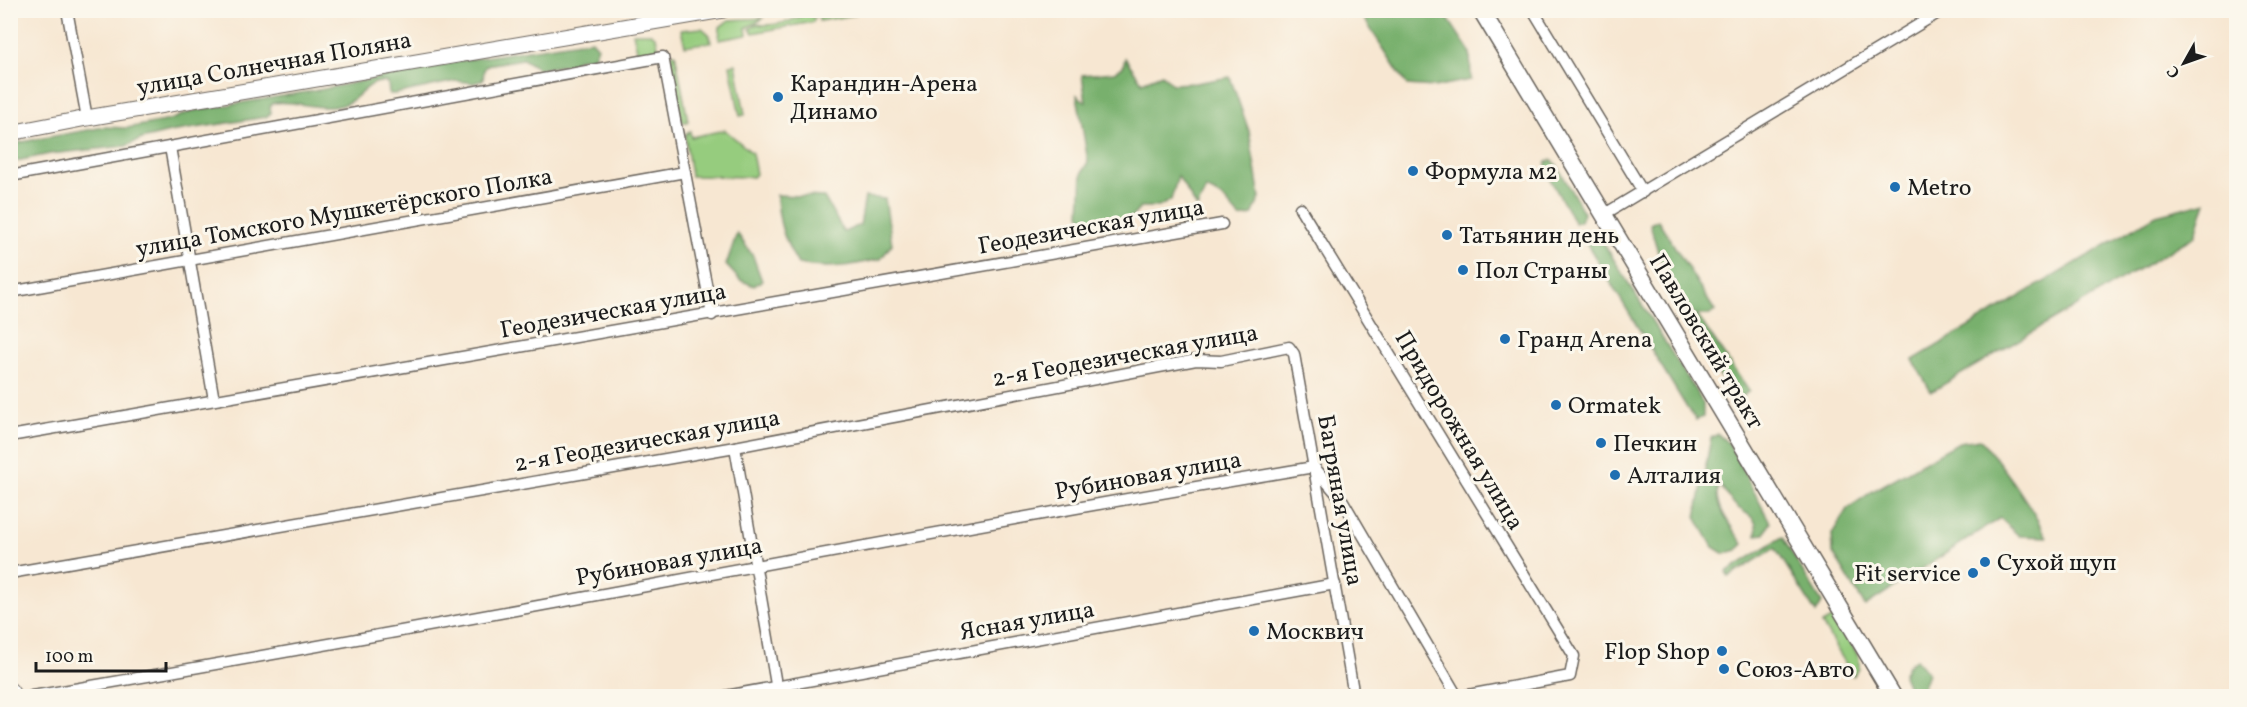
<svg xmlns="http://www.w3.org/2000/svg" width="2247" height="707" font-family="Vollkorn,serif">
<style>
.green{fill:#96cc7e;stroke:#59744d;stroke-width:1.5}
.forest{fill:#78b06d;stroke:#4a6644;stroke-width:1.5}
.lines{fill:none;stroke-linecap:round;stroke-linejoin:round}
.street-casing{stroke:#69635c;stroke-width:13}
.secondary-casing{stroke:#69635c;stroke-width:17}
.primary-casing{stroke:#69635c;stroke-width:19}
.street{stroke:#fff;stroke-width:10}
.secondary{stroke:#fff;stroke-width:15}
.primary{stroke:#fff;stroke-width:16}
.poi-dot{fill:#1f6fb2;stroke:#fbf7ec;stroke-width:2}
.labels{text-anchor:middle;stroke-width:6;stroke-linejoin:round;paint-order:stroke}
.street-label{font-size:24px;fill:#1c1c1c;stroke:#fbf7ec}
.poi-label{font-size:24px;fill:#1c1c1c;stroke:#fbf7ec;text-anchor:start}
</style>
<rect width="100%" height="100%" fill="#fbf7ec"/>
<filter id="ink" filterUnits="userSpaceOnUse"><feTurbulence type="fractalNoise" baseFrequency=".0167" numOctaves="2"/><feDisplacementMap in="SourceGraphic" scale="12" xChannelSelector="R" yChannelSelector="G"/><feConvolveMatrix kernelMatrix="1 2 1 2 8 2 1 2 1" color-interpolation-filters="sRGB"/></filter>
<filter id="wash" filterUnits="userSpaceOnUse"><feTurbulence type="fractalNoise" baseFrequency=".008" numOctaves="4" result="noise"/><feDisplacementMap in="SourceGraphic" scale="24" xChannelSelector="R" yChannelSelector="G"/><feGaussianBlur stdDeviation="1.35" result="paint"/><feColorMatrix in="noise" values="0 0 0 0 0 0 0 0 0 0 0 0 0 0 0 0 0 1.4 0 .05"/><feComposite in="paint" operator="in"/></filter>
<g filter="url(#wash)">
<rect width="100%" height="100%" fill="#f7e7d2"/>
<g class="green">
<path d="M 807,11 L 854,11 L 855,15 L 819,21 L 819,16 Z"/>
<path d="M 805,14 L 815,18 L 813,22 L 753,33 L 750,29 L 757,24 C 773,27 791,22 805,14 Z"/>
<path d="M 764,18 L 746,28 L 747,35 L 719,40 L 720,27 L 729,20 Z"/>
<path d="M 702,28 L 709,34 L 711,42 L 685,46 L 681,30 Z"/>
<path d="M 633,33 L 651,33 L 656,37 L 659,50 L 638,54 Z"/>
<path d="M 675,53 L 688,121 L 687,123 L 682,121 L 670,54 Z"/>
<path d="M 736,64 L 745,115 L 740,116 L 730,65 Z"/>
<path d="M 725,130 L 752,153 L 756,174 L 753,177 L 691,176 L 685,135 L 690,131 L 691,137 Z"/>
<path d="M 1831,619 L 1836,619 L 1859,657 L 1859,669 L 1853,676 L 1822,624 Z"/>
</g>
<g class="forest">
<path d="M 1359,11 L 1443,11 L 1470,52 L 1471,80 L 1434,87 L 1407,85 Z"/>
<path d="M 592,40 L 598,47 L 594,57 L 577,59 L 573,64 L 539,69 L 523,59 L 487,65 L 484,70 L 483,80 L 474,83 L 456,81 L 395,94 L 389,94 L 388,83 C 371,78 363,94 351,101 C 326,116 299,99 273,103 L 270,107 L 271,113 L 266,117 L 170,132 L 142,139 L 126,146 L 50,154 L 11,162 L 11,144 L 104,127 L 127,128 L 170,120 L 192,111 L 324,89 L 460,61 Z"/>
<path d="M 1125,58 L 1142,82 L 1162,74 L 1172,84 L 1195,83 L 1230,77 L 1249,131 L 1260,198 L 1252,215 L 1240,218 L 1221,196 L 1206,189 L 1197,208 L 1178,176 L 1171,200 L 1159,207 L 1141,207 L 1122,228 L 1102,228 L 1080,215 L 1082,172 L 1088,162 L 1077,95 L 1086,102 L 1082,75 L 1114,72 L 1123,67 Z"/>
<path d="M 1551,160 L 1557,165 L 1584,213 L 1581,221 L 1575,223 L 1546,172 L 1546,162 Z"/>
<path d="M 777,195 L 824,197 L 844,232 L 860,225 L 865,197 L 885,199 L 892,244 L 881,259 C 851,266 827,270 798,264 C 784,241 778,222 777,195 Z"/>
<path d="M 2206,202 L 2195,236 L 1931,392 L 1913,360 L 2156,215 Z"/>
<path d="M 1658,220 L 1715,311 L 1710,315 L 1697,315 L 1749,391 L 1737,401 L 1691,333 L 1691,321 L 1696,315 C 1670,295 1658,255 1650,224 Z"/>
<path d="M 737,233 L 753,256 L 762,281 L 754,286 L 740,280 L 726,265 Z"/>
<path d="M 1594,236 L 1603,242 L 1703,403 L 1703,417 L 1696,420 L 1687,408 L 1587,244 L 1585,237 Z"/>
<path d="M 1718,434 L 1729,444 L 1770,522 L 1765,534 L 1756,535 C 1759,517 1749,516 1737,507 C 1730,501 1725,491 1719,484 C 1713,506 1731,526 1743,544 L 1737,550 L 1724,554 L 1713,547 L 1696,517 L 1711,438 Z"/>
<path d="M 1980,439 C 2007,470 2028,501 2047,537 L 2019,536 L 2000,518 L 1865,606 L 1833,553 L 1832,534 L 1847,509 L 1873,491 L 1959,442 Z"/>
<path d="M 1782,537 L 1822,603 L 1816,613 L 1775,548 L 1729,577 L 1726,572 Z"/>
<path d="M 1916,659 L 1928,673 L 1923,687 L 1930,696 L 1912,696 L 1903,675 L 1908,665 Z"/>
</g>
</g>
<g filter="url(#ink)">
<g class="lines">
<defs>
<g id="street">
<path d="M 67,10 L 87,118"/>
<path d="M 1533,10 L 1643,192"/>
<path d="M 170,147 L 214,400"/>
<path d="M 10,176 L 663,57 L 712,315"/>
<path d="M 1300,208 L 1574,656 L 1570,676 L 1463,696"/>
<path d="M 1603,215 L 1943,10"/>
<path d="M 10,292 L 685,172"/>
<path d="M 10,436 L 1222,224"/>
<path d="M 735,447 L 778,696"/>
<path d="M 10,573 L 735,447 L 1196,360 L 1221,361 L 1289,347 L 1294,354 L 1354,696"/>
<path d="M 32,696 C 460,624 886,538 1314,467 L 1343,501 L 1457,696"/>
<path d="M 726,696 L 1335,584"/>
</g>
<g id="secondary">
<path d="M 10,133 L 87,118 L 723,10"/>
<path d="M 10,690 L 14,696"/>
</g>
<path id="primary" d="M 1481,10 L 1893,696"/>
</defs>
<use href="#street" class="street-casing"/>
<use href="#secondary" class="secondary-casing"/>
<use href="#primary" class="primary-casing"/>
<use href="#street" class="street"/>
<use href="#secondary" class="secondary"/>
<use href="#primary" class="primary"/>
</g>
</g>
<g class="poi-dot">
<circle cx="778" cy="97" r="6"/>
<circle cx="1413" cy="171" r="6"/>
<circle cx="1895" cy="187" r="6"/>
<circle cx="1447" cy="235" r="6"/>
<circle cx="1463" cy="270" r="6"/>
<circle cx="1505" cy="339" r="6"/>
<circle cx="1556" cy="405" r="6"/>
<circle cx="1601" cy="443" r="6"/>
<circle cx="1615" cy="475" r="6"/>
<circle cx="1985" cy="562" r="6"/>
<circle cx="1973" cy="573" r="6"/>
<circle cx="1254" cy="631" r="6"/>
<circle cx="1722" cy="651" r="6"/>
<circle cx="1724" cy="669" r="6"/>
</g>
<g class="labels">
<g class="street-label">
<text transform="translate(274 63) rotate(-10)" y="8">улица Солнечная Поляна</text>
<text transform="translate(344 212) rotate(-10)" y="8">улица Томского Мушкетёрского Полка</text>
<text transform="translate(1091 226) rotate(-10)" y="8">Геодезическая улица</text>
<text transform="translate(613 310) rotate(-10)" y="8">Геодезическая улица</text>
<text transform="translate(1707 341) rotate(59)" y="8">Павловский тракт</text>
<text transform="translate(1125 355) rotate(-10)" y="8">2-я Геодезическая улица</text>
<text transform="translate(1460 430) rotate(59)" y="8">Придорожная улица</text>
<text transform="translate(647 440) rotate(-10)" y="8">2-я Геодезическая улица</text>
<text transform="translate(1148 475) rotate(-10)" y="8">Рубиновая улица</text>
<text transform="translate(1341 500) rotate(80)" y="8">Багряная улица</text>
<text transform="translate(669 561) rotate(-10)" y="8">Рубиновая улица</text>
<text transform="translate(1027 620) rotate(-10)" y="8">Ясная улица</text>
</g>
<g class="poi-label">
<text x="790" y="91">Карандин-Арена<tspan x="790" dy="28">Динамо</tspan></text>
<text x="1425" y="179">Формула м2</text>
<text x="1907" y="195">Metro</text>
<text x="1459" y="243">Татьянин день</text>
<text x="1475" y="278">Пол Страны</text>
<text x="1517" y="347">Гранд Arena</text>
<text x="1568" y="413">Ormatek</text>
<text x="1613" y="451">Печкин</text>
<text x="1627" y="483">Алталия</text>
<text x="1997" y="570">Сухой щуп</text>
<text x="1961" y="581" text-anchor="end">Fit service</text>
<text x="1266" y="639">Москвич</text>
<text x="1710" y="659" text-anchor="end">Flop Shop</text>
<text x="1736" y="677">Союз-Авто</text>
</g>
</g>
<rect width="2247" height="707" fill="none" stroke="#fbf7ec" stroke-width="36"/>
<g transform="translate(2184 63) rotate(230)" stroke="#fbf7ec" stroke-width="4.5" paint-order="stroke">
<path d="M0-4.5L10 22L0 15L-10 22Z" fill="#1c1c1c"/>
<text y="-9" font-size="16" font-weight="bold" text-anchor="middle" fill="#1c1c1c">С</text>
</g>
<path d="M36 662v9h130v-9" fill="none" stroke="#1c1c1c" stroke-width="3"/>
<text x="45" y="662" font-size="18" fill="#1c1c1c" stroke="#fbf7ec" stroke-width="4.5" paint-order="stroke">100 m</text>
</svg>
